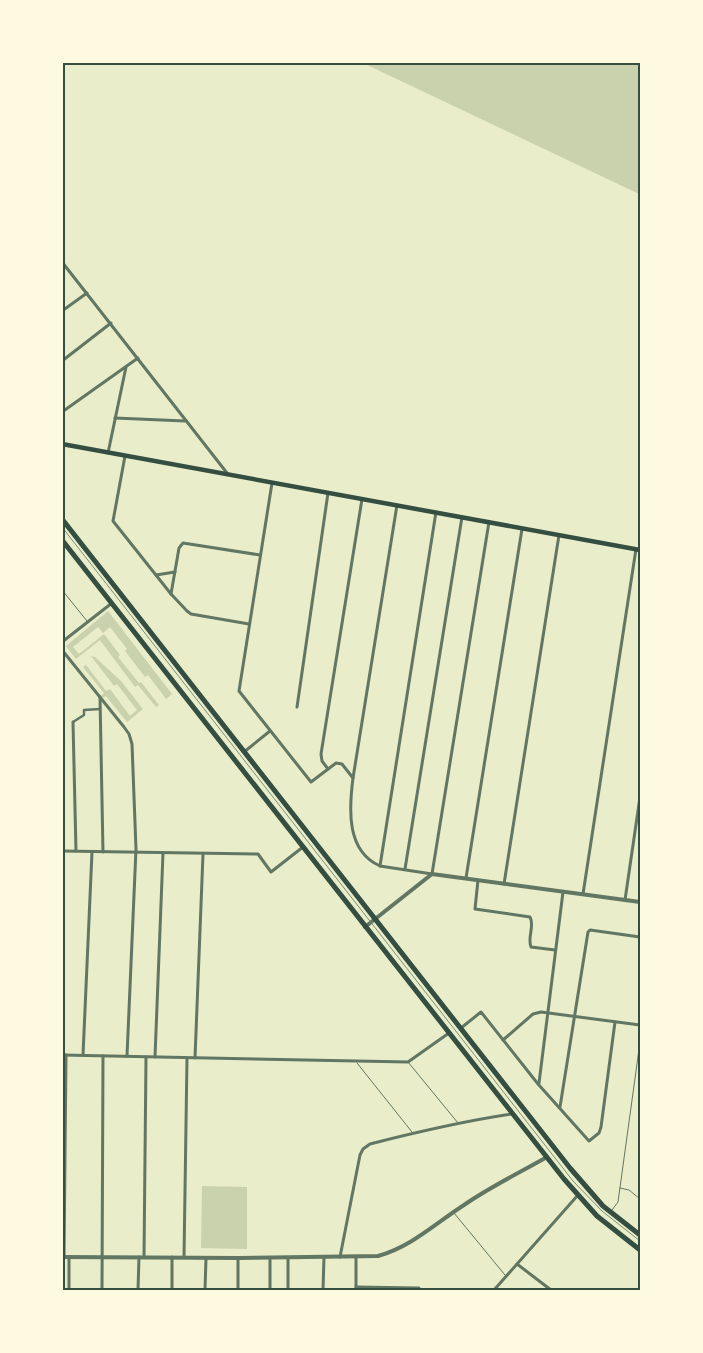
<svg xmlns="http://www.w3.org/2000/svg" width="703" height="1353" font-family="'Roboto Condensed',sans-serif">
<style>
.green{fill:#cad2ad}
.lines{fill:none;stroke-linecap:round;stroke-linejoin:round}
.service{stroke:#617663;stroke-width:1}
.pedestrian{stroke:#617663;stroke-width:2.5}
.minor{stroke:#617663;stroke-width:3}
.tertiary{stroke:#617663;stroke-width:4}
.secondary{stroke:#344e41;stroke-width:4.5}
.primary{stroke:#344e41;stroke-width:5}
.tram{stroke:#7c8e77;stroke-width:1}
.neatline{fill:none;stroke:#344e41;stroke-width:2}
</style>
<rect width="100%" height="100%" fill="#e9edc9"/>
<g class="green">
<path d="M 363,63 L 640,63 L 640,193 L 639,194 Z"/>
<path d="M 108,611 L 172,694 L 166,699 L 148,675 L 145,677 L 125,651 L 127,649 L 110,627 L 103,633 L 98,627 L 73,647 L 79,654 L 104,634 L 120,655 L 118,657 L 139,683 L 141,682 L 159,705 L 156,707 L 138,685 L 135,687 L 100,640 L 76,659 L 66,646 Z"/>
<path d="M 91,656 L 95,657 L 121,681 L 143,709 L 127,722 L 106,696 L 103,698 L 101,696 L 104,693 L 83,667 L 86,665 L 106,691 L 110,689 L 130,716 L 137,710 L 117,684 L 114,686 Z"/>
<path d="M 202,1186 L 247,1187 L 247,1249 L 201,1248 Z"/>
</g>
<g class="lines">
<g class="service">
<path d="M 62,590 L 87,621"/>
<path d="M 408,1062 L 458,1123"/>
<path d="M 357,1063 L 412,1132"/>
<path d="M 620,1188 L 629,1190 L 640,1199"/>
<path d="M 612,1210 L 618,1202 L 640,1042"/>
<path d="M 454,1213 L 505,1275"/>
</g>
<path class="pedestrian" d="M 73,722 L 84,715 L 84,710 L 100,709"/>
<g class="minor">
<path d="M 62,262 L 227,473"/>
<path d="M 62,311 L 87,293"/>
<path d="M 62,361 L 111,323"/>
<path d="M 62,412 L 138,358"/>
<path d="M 115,418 L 185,421"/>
<path d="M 108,453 L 126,367"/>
<path d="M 125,456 L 113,521 L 171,594 L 187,611 L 191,614 L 249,624"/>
<path d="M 272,483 L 239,691 L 311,782 L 336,763 L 342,764 L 353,778 C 349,809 346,851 380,866 L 432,874 L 489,522"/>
<path d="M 156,575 L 175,572"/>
<path d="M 171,594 L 179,548 L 183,543 L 260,555"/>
<path d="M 62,642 L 112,603"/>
<path d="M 62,650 L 124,727 L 129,734 L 132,744 L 136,849 L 127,1056"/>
<path d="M 100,697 L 103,852"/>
<path d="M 297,707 L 328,493"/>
<path d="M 73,722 L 76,851"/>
<path d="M 244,752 L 270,731"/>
<path d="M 328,769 L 322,761 L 321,754 L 362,499"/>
<path d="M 353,778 L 397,505"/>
<path d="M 62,851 L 258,854 L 271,872 L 303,847"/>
<path d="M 380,866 L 436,512"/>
<path d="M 405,869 L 462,517"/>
<path d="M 466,878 L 522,529"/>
<path d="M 478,880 L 475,909 L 530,917 C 535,926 527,937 531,947 L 555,950"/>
<path d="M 504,884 L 559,535"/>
<path d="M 583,894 L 636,549"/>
<path d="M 625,900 L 640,797"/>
<path d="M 461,1028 L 481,1012 L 538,1084 L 589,1141 L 599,1133 L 601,1127 L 615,1022"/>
<path d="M 503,1040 L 533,1014 L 541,1012 L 640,1025"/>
<path d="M 62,1055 L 408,1062 L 449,1033"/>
<path d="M 83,1055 L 92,852"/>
<path d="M 155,1057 L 163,853"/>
<path d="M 195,1058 L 203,854"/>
<path d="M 539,1083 L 563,892"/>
<path d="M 560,1107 L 588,932 L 590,930 L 640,937"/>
<path d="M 64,1257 L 66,1055"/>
<path d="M 144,1257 L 146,1057"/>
<path d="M 184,1257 L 187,1058"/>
<path d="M 340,1257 L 360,1155 L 363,1149 L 370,1144 C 417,1132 464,1121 512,1114"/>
<path d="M 356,1257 L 356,1290"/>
<path d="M 288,1258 L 288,1290"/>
<path d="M 517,1264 L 551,1290"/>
<path d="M 356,1287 L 419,1288"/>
<path d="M 69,1290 L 69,1257"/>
<path d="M 102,1290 L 103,1056"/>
<path d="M 138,1290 L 139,1257"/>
<path d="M 172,1290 L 172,1257"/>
<path d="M 205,1290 L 206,1258"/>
<path d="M 238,1290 L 238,1258"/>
<path d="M 270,1290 L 270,1258"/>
<path d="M 323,1290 L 324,1257"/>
<path d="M 494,1290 L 578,1195"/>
</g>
<g class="tertiary">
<path d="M 365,927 L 432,874 L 640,902"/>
<path d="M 62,1257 L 238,1258 L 378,1256 C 411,1247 436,1223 464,1205 C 490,1187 519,1173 547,1157"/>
</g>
<path class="secondary" d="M 62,444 L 640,550"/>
<g class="primary">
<path d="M 62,519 L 570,1168 L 603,1206 L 640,1235"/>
<path d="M 62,540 L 564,1179 L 597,1216 L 640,1250"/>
</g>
<path class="tram" d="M 62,527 L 573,1181 L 602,1211 L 640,1241"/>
</g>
<rect width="703" height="1353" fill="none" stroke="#fefae0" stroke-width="128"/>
<rect x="64" y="64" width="575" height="1225" class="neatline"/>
</svg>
